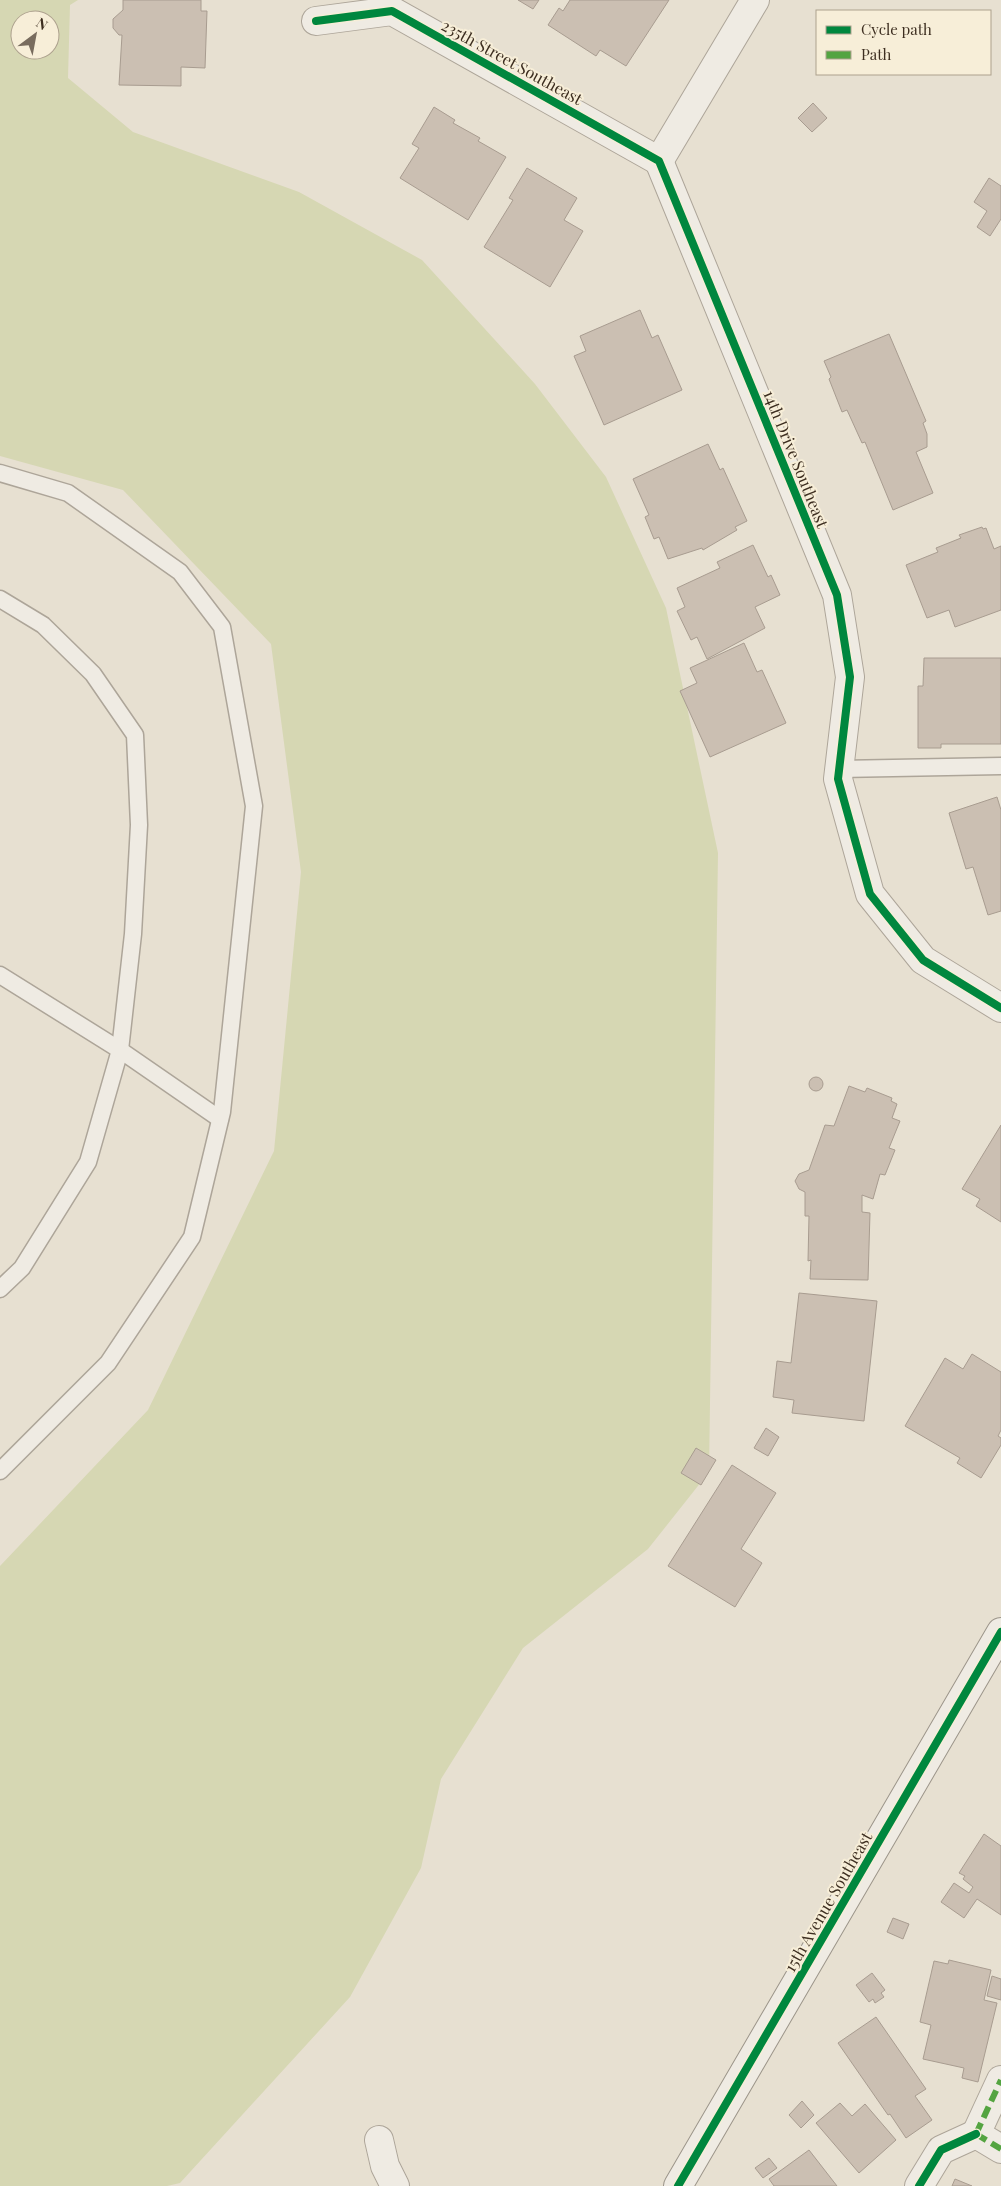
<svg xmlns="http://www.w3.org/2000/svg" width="1001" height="2186" font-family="'Playfair Display',serif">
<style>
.green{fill:#d6d7b3;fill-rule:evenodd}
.building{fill:#cbbfb2;stroke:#a89c90}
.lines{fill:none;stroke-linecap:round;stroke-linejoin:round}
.lane-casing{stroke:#ada599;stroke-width:19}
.street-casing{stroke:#ada599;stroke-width:30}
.secondary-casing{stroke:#9c958a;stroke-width:30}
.lane{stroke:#efebe3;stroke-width:16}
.street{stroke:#efebe3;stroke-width:28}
.secondary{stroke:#efebe3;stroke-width:28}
.quiet{stroke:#54a441;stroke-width:6;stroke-dasharray:12 6;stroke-linecap:butt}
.cycleway-casing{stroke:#f7eed8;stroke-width:11}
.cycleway{stroke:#00873e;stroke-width:8}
.labels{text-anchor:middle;stroke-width:4;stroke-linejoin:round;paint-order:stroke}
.street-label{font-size:16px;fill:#3d2e20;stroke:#f7eed8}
</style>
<rect width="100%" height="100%" fill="#e7e0d1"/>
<path class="green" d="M 0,0 L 78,0 L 70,5 L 68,78 L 133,132 L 299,192 L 422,260 L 535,384 L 606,477 L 666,608 L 718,853 L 709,1472 L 648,1549 L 523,1648 L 441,1779 L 421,1868 L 350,1997 L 180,2183 L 167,2186 L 0,2186 L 0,1566 L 148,1410 L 274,1151 L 301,872 L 271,644 L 123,490 L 0,456 ZM 20,20 L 50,20 L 50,50 L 20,50 Z"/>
<g class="building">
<path d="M 123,0 L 201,0 L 201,11 L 207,11 L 205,68 L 181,67 L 181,86 L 119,85 L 122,35 L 119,35 L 113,28 L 113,19 L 123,10 Z"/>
<path d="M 518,0 L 539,0 L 533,9 Z"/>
<path d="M 570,0 L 669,0 L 626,66 L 600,50 L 596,56 L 548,25 L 559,8 L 563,11 Z"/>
<path d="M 813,103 L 827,118 L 812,132 L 798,118 Z"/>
<path d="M 434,107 L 455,120 L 453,123 L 480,138 L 478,141 L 506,157 L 468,220 L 400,178 L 419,148 L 412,144 Z"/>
<path d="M 527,168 L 577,198 L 564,220 L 583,231 L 550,287 L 484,247 L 513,200 L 509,198 Z"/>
<path d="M 989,178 L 1001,186 L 1001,219 L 990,236 L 977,227 L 987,211 L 974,202 Z"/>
<path d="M 640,310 L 652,338 L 658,335 L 682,390 L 604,425 L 574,356 L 586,351 L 580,336 Z"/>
<path d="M 889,334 L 926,421 L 923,423 L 927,434 L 927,447 L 916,452 L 933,493 L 893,510 L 865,442 L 862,443 L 847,410 L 842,412 L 829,379 L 831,377 L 824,361 Z"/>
<path d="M 708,444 L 720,470 L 723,468 L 747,521 L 735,527 L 737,530 L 703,550 L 702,548 L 668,559 L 659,537 L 654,539 L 645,517 L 649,515 L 633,479 Z"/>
<path d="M 982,527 L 983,529 L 986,528 L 994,549 L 1001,546 L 1001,610 L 955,627 L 949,610 L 927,618 L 906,565 L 938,552 L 936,548 L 961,538 L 959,535 Z"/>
<path d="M 753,545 L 768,577 L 771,575 L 780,595 L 755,607 L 765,628 L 707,659 L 697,637 L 691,640 L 677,611 L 685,607 L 677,588 L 720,568 L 717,562 Z"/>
<path d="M 744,643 L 757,672 L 762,670 L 786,723 L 710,757 L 680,691 L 697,683 L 690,668 Z"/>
<path d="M 924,658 L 1001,658 L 1001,744 L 941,744 L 941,748 L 918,748 L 918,686 L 923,686 Z"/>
<path d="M 997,797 L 1001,810 L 1001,911 L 988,915 L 973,867 L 966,869 L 949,813 Z"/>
<circle cx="816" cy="1084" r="7"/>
<path d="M 849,1086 L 865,1092 L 867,1088 L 892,1098 L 891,1101 L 897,1104 L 892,1118 L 900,1121 L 889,1148 L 895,1150 L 885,1175 L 880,1174 L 873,1199 L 862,1195 L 862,1212 L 870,1213 L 868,1280 L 810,1279 L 811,1260 L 808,1261 L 809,1216 L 805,1216 L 805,1192 L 799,1189 L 795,1181 L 799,1174 L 809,1170 L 825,1125 L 834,1126 Z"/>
<path d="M 1001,1125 L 1001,1222 L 976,1206 L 980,1199 L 962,1189 Z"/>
<path d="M 799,1293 L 877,1301 L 864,1421 L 792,1413 L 794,1400 L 773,1397 L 777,1361 L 791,1363 Z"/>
<path d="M 972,1354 L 1001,1372 L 1001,1430 L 998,1436 L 1001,1438 L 1001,1445 L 981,1478 L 957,1463 L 960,1458 L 905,1426 L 945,1358 L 963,1369 Z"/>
<path d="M 766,1428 L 779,1437 L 768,1456 L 754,1448 Z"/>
<path d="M 696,1448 L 716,1460 L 701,1485 L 681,1473 Z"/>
<path d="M 732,1465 L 776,1493 L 741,1549 L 762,1563 L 735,1607 L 668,1566 Z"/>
<path d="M 984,1834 L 1001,1846 L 1001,1915 L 977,1899 L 964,1918 L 941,1902 L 954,1883 L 969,1893 L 973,1887 L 963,1879 L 965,1876 L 959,1873 Z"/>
<path d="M 893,1918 L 909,1924 L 903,1939 L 887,1932 Z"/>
<path d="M 949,1960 L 991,1970 L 984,2000 L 997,2003 L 978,2082 L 962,2078 L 964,2068 L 923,2059 L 931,2025 L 920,2022 L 934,1961 L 948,1964 Z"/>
<path d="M 872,1973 L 885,1990 L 881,1993 L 884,1997 L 875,2003 L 873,1999 L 869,2002 L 856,1985 Z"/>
<path d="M 992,1976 L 1001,1979 L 1001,2000 L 987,1996 Z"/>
<path d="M 876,2017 L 926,2089 L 915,2096 L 932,2120 L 906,2138 L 890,2114 L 888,2115 L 838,2043 Z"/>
<path d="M 802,2101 L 814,2115 L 801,2128 L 789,2115 Z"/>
<path d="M 840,2103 L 852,2116 L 865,2104 L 896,2140 L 859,2173 L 816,2123 Z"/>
<path d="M 809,2150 L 837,2186 L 774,2186 L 769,2179 Z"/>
<path d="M 769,2158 L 777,2168 L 763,2178 L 755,2168 Z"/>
<path d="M 955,2179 L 972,2186 L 952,2186 Z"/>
</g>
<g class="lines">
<defs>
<g id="lane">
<path d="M 0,473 L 68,493 L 180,572 L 222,627 L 254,806 L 222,1112 L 192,1237 L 108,1363 L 0,1471"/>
<path d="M 0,599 L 43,625 L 93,674 L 135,735 L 139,825 L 133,934 L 120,1050 L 88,1162 L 22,1268 L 0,1289"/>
<path d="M 839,769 L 1001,766"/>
<path d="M 0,975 L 120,1050 L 220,1119"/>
</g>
<g id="street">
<path d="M 316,21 L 392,11 L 659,161"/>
<path d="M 659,161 L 837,595 L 850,677 L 838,779 L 870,894 L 923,960 L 1001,1008"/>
<path d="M 659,161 L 755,0"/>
<path d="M 976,2134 L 1001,2080"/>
<path d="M 976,2134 L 1001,2149"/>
<path d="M 379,2140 L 385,2166 L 395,2186"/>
<path d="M 919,2186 L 941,2150 L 976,2134"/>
</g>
<path id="secondary" d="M 678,2186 L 1001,1632"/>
</defs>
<use href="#lane" class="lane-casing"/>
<use href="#street" class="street-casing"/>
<use href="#secondary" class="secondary-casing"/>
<use href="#lane" class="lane"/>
<use href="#street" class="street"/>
<use href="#secondary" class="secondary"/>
<g class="quiet">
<path d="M 976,2134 L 1001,2080"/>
<path d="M 976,2134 L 1001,2149"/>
</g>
<defs>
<g id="cycleway">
<path d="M 316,21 L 392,11 L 659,161 L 837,595 L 850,677 L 838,779 L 870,894 L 923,960 L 1001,1008"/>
<path d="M 678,2186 L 1001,1632"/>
<path d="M 919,2186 L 941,2150 L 976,2134"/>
</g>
</defs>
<use href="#cycleway" class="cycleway-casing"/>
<use href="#cycleway" class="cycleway"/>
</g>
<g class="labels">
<g class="street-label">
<text transform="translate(512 62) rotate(29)" y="6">235th Street Southeast</text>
<text transform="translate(796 459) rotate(68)" y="6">14th Drive Southeast</text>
<text transform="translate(828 1902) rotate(-60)" y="6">15th Avenue Southeast</text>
</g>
</g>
<rect x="816" y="10" width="175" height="65" fill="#f7eed8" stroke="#ada18e"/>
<rect x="826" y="26" width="25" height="8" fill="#00873e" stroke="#ada18e"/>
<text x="861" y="35" font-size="15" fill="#3d2e20">Cycle path</text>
<rect x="826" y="51" width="25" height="8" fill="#54a441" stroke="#ada18e"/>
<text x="861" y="60" font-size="15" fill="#3d2e20">Path</text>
<g transform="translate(35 35) rotate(32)"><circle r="24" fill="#f7eed8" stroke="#ada18e"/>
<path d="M0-4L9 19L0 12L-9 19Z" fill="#786c5e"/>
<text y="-8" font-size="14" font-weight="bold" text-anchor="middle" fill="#3d2e20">N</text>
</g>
</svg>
